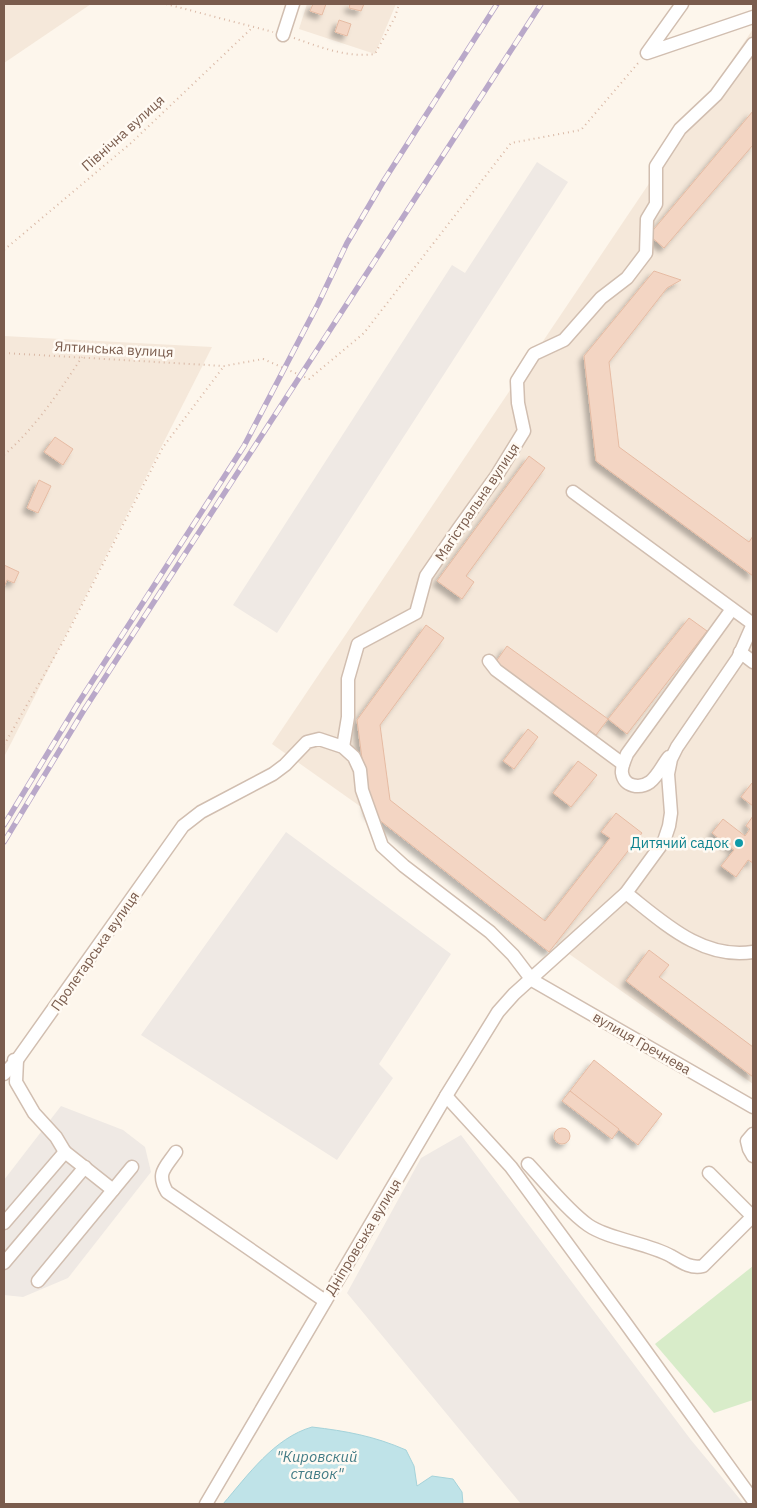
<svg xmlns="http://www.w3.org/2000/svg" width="757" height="1508" font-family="'IBM Plex Sans',sans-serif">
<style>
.residential{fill:#f5e8da}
.industrial{fill:#efe9e4}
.green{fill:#d8ecc9}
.water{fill:#bfe3e8;stroke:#a5d3da}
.building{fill:#f3d5c3;stroke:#e6bba3;filter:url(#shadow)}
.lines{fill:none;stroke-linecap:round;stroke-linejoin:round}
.minor-casing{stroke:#d1beb0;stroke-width:15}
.path{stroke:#d9b8a5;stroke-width:2;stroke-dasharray:1 4;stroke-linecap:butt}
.minor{stroke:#fff;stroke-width:12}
.rail-casing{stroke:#b9a8c9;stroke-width:5.5}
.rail{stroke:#fffaf3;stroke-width:4;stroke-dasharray:11;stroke-linecap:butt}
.culture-dot{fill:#0f9aa8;stroke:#fffaf3;stroke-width:2}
.labels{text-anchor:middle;stroke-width:5;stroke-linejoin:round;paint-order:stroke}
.street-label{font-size:14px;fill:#7a5c4d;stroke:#fffaf3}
.culture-label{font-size:14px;fill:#0d838f;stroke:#fffaf3;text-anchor:end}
.water-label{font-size:15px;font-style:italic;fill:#437c86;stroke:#fffaf3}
</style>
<defs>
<filter id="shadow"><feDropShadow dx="-4.5" dy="4.5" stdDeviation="2.5" flood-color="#0004"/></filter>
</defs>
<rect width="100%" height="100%" fill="#fdf6ec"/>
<g class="residential">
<path d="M 4,4 L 91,4 L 4,63 Z"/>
<path d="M 307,4 L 396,4 L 375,54 L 299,29 Z"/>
<path d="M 753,29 L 753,1084 L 272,744 Z"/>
<path d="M 4,336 L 212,347 L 4,757 Z"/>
</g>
<g class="industrial">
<path d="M 537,162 L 568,182 L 277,633 L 233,605 L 452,265 L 465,273 Z"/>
<path d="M 286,832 L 451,954 L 379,1064 L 393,1078 L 337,1160 L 141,1035 Z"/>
<path d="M 61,1106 L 123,1130 L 145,1147 L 151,1172 L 68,1278 L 23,1297 L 4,1295 L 4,1180 Z"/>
<path d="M 461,1135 L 691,1440 L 744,1504 L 521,1504 L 347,1293 L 421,1158 Z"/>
</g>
<path class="green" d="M 753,1266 L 753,1400 L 714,1413 L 655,1344 Z"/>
<path class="water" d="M 312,1427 C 346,1431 374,1436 406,1450 L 414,1466 L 417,1486 L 432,1476 L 453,1479 L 462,1492 L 463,1504 L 223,1504 C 248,1475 274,1438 312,1427 Z"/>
<g class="building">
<path d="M 313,4 L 326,4 L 322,15 L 310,11 Z"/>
<path d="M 350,4 L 364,4 L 361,11 L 349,8 Z"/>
<path d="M 339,20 L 351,24 L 347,36 L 335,32 Z"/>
<path d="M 753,111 L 753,145 L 664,248 L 649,235 Z"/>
<path d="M 654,271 L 681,280 L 667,288 L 609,362 L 619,447 L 749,542 L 753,536 L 753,576 L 596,461 L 584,356 Z"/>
<path d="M 55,437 L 73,449 L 63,465 L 44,452 Z"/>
<path d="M 529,456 L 545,468 L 466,576 L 474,582 L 462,599 L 437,581 Z"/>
<path d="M 39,480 L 51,486 L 38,513 L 27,508 Z"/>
<path d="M 4,565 L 19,572 L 14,583 L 7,580 L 4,587 Z"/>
<path d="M 689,618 L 707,631 L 627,734 L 608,719 Z"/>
<path d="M 426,625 L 444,638 L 380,725 L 390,800 L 545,921 L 610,838 L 601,832 L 616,813 L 642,833 L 549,952 L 369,812 L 357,720 Z"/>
<path d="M 507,646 L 608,719 L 596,735 L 495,663 Z"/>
<path d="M 528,729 L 538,737 L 514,769 L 503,761 Z"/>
<path d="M 578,761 L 597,775 L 571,807 L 553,793 Z"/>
<path d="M 752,783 L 753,784 L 753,806 L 741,797 Z"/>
<path d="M 753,816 L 753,863 L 748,860 L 736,877 L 721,866 L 734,850 L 712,833 L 723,819 L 745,836 L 750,829 L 746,826 Z"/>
<path d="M 649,950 L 669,965 L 659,977 L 753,1047 L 753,1077 L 626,981 Z"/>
<path d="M 594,1060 L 662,1114 L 638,1145 L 570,1091 Z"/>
<path d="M 570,1091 L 619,1129 L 612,1139 L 562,1101 Z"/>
<circle cx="562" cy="1136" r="8"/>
</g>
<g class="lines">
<defs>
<g id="minor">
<path d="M 682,4 L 647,53 L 753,17"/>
<path d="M 283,35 L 293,4"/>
<path d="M 573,492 L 753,624"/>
<path d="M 740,652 L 753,662"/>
<path d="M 489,661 L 496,670 L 623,764"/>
<path d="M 343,747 L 348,717 L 348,679 L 358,644 L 416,613 L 426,576 L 459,528 L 497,475 L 524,431 L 518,403 L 517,381 L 534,354 L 564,340 L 601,298 L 627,278 L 646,253 L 647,219 L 656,204 L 656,166 L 680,129 L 716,95 L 753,44"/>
<path d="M 669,757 C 663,764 658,776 650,782 C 640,789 624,787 622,773 C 621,767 625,760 627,754 L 732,609"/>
<path d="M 626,893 C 663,922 702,960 753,952"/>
<path d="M 14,1060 L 17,1060 L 16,1082 L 34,1113 L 56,1137 L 65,1152"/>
<path d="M 4,1074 L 17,1060 L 183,826 L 201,812 L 273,774 L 285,765 L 307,742 L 319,739 L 343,747 L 354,757 L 360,770 L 362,790 L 382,846 L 404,866 L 490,932 L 513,955 L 532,980 L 753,1107"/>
<path d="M 446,1096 L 511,1167 L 624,1321 L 753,1500"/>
<path d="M 753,1134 L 747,1141 L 749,1149 L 753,1156"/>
<path d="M 176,1152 C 165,1168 156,1173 167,1192 L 325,1301"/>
<path d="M 528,1164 C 546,1183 567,1210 588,1225 C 608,1239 647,1243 671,1256 C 681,1262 691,1269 703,1266 L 753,1216"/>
<path d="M 709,1173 L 753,1217"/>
<path d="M 4,1223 L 65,1152 L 113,1190"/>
<path d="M 4,1263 L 85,1167"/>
<path d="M 38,1281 L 132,1167"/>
<path d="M 206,1504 L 446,1096 L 498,1012 L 514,994 L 626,893 L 664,841 L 669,826 L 671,813 L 668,774 L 671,759 L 677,747 L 738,658 L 753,624"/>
</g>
</defs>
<use href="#minor" class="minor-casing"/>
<g class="path">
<path d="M 166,4 L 273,32"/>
<path d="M 294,38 C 320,47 347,58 375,54 L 395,17 L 399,4"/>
<path d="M 4,250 L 131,143 L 253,27"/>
<path d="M 4,353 L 224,366 L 263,359 L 309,379 L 364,333 L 511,143 L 581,130 L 639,62"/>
<path d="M 4,455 C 36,427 59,392 82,357"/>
<path d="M 4,745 L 64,640 L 163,447 L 224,366"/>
</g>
<use href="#minor" class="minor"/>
<defs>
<g id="rail">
<path d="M 4,825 L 77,705 L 244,446 L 318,304 L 347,243 L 383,182 L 497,4"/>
<path d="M 4,842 L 84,710 L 541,4"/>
</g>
</defs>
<use href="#rail" class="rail-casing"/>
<use href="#rail" class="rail"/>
</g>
<circle class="culture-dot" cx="739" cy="843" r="5"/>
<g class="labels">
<g class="street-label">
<text transform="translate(123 133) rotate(-42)" y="5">Північна вулиця</text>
<text transform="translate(114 349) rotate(3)" y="5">Ялтинська вулиця</text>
<text transform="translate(477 502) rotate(-56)" y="5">Магістральна вулиця</text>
<text transform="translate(95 951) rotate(-55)" y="5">Пролетарська вулиця</text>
<text transform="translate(642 1043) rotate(30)" y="5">вулиця Гречнева</text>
<text transform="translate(363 1237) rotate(-59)" y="5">Дніпровська вулиця</text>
</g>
<g class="culture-label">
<text x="729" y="848">Дитячий садок</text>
</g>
<g class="water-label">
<text x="317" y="1462">"Кировский<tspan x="317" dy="17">ставок"</tspan></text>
</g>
</g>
<rect width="757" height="1508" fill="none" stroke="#7a5c4d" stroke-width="10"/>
</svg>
